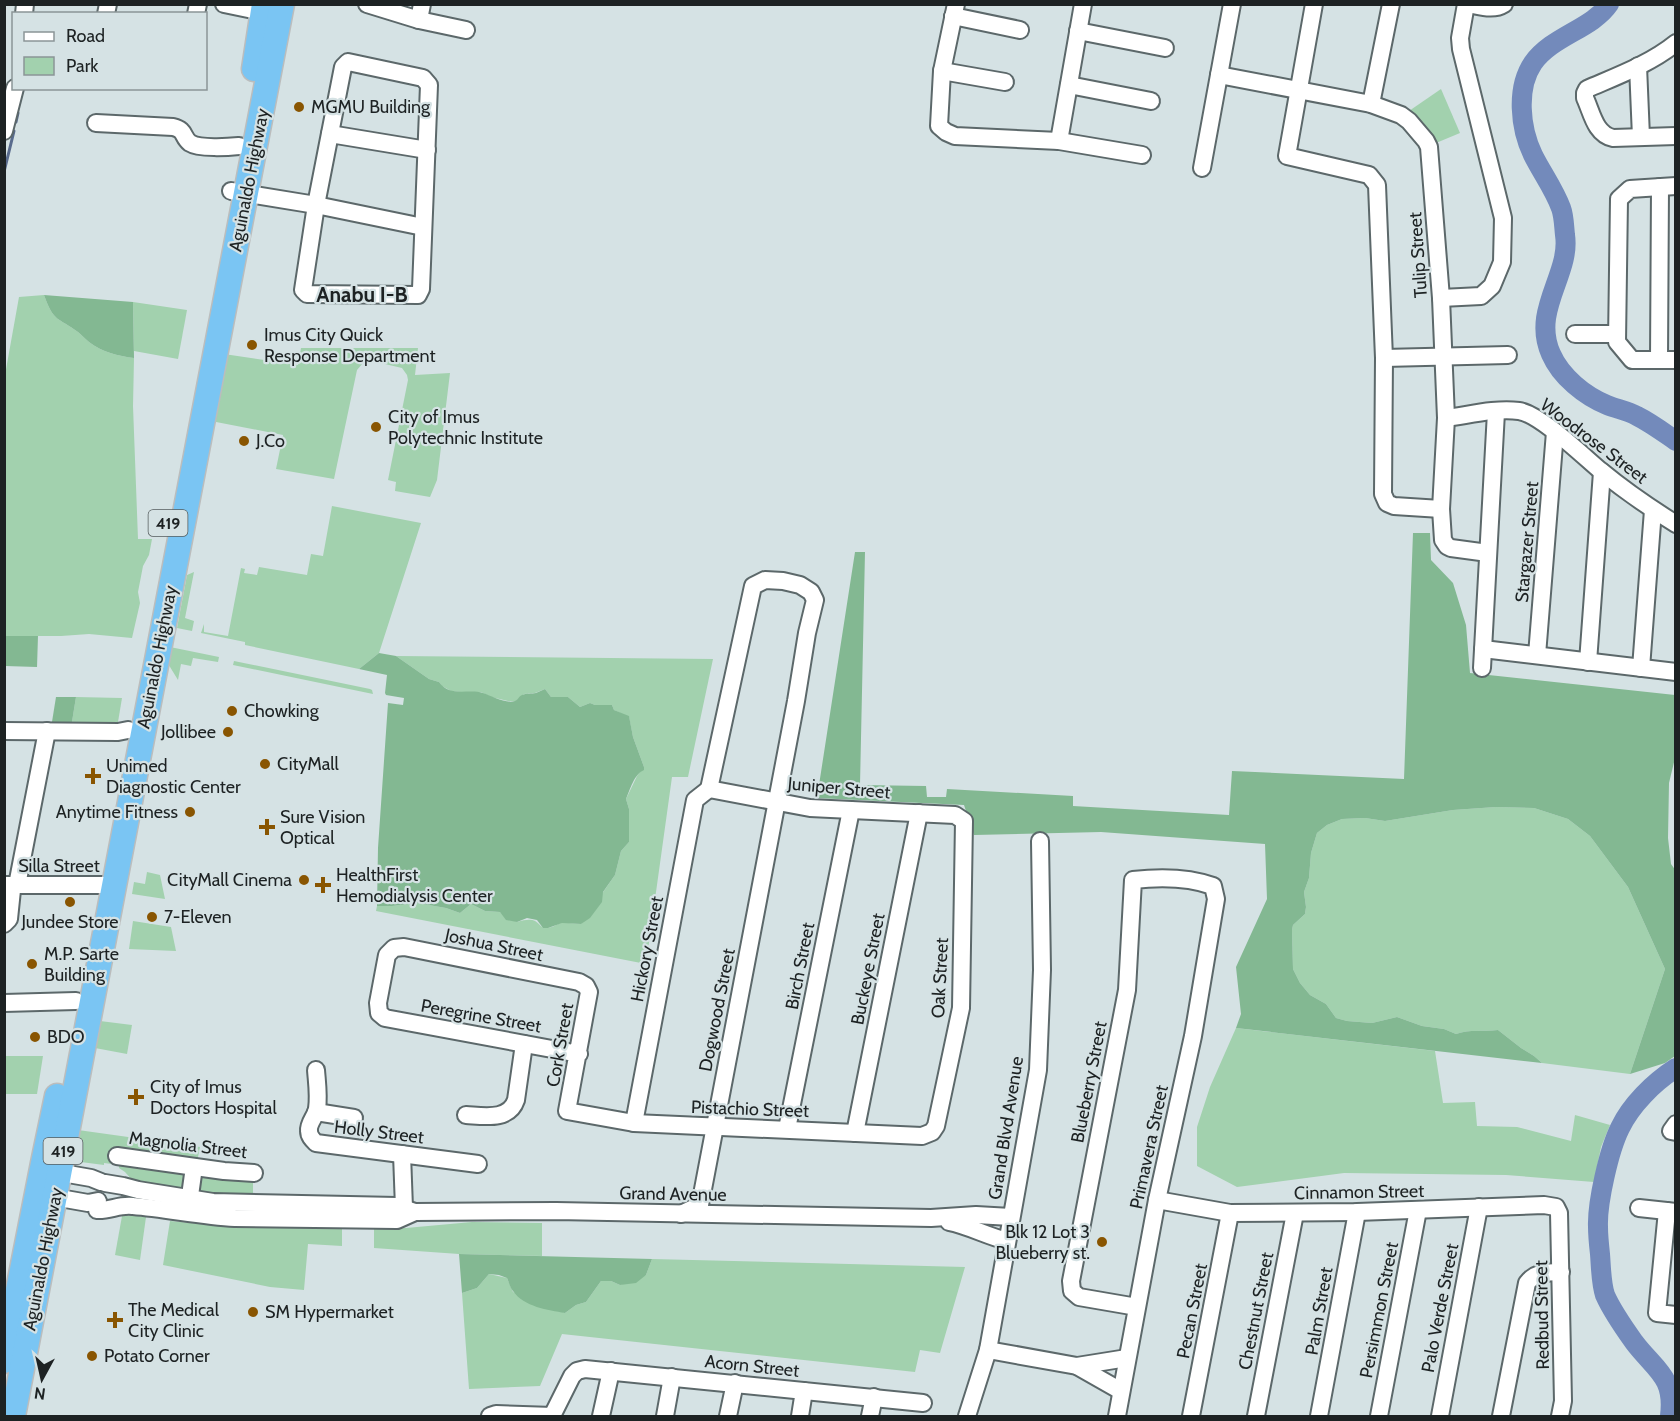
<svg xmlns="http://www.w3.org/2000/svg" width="1680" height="1421" font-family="Cabin,sans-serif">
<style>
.green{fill:#a2d1ae}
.forest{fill:#83b892}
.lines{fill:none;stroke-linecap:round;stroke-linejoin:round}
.stream{stroke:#596b8d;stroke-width:3}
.river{stroke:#738abb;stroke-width:20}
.minor-casing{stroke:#5c686a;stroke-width:20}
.highway-casing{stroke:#bbbdbd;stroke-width:27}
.minor{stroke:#fff;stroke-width:16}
.highway{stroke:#7ac5f3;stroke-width:24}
.poi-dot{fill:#895501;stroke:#d5e2e4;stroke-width:2}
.labels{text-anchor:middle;stroke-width:4.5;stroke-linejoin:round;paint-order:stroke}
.shield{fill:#d5e2e4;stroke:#545c5d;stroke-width:1.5}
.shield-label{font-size:16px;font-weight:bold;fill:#1d2223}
.poi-label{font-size:18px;fill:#1d2223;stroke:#d5e2e4;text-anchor:start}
.street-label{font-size:18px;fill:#1d2223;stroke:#d5e2e4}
.quarter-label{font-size:21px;font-weight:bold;fill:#1d2223;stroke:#d5e2e4}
</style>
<rect width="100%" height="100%" fill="#d5e2e4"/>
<g class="green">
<path d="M 1441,89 L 1460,133 L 1436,143 L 1409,111 Z"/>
<path d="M 44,295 C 54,323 58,317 78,332 C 82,335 85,339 89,342 C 102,352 118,356 134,358 L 133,406 L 138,539 L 152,539 L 149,555 L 143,566 L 138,592 L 140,603 L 132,638 L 89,634 L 61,636 L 5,636 L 5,375 L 19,297 Z"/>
<path d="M 133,302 L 187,310 L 178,359 L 134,351 Z"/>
<path d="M 301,348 L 418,348 L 415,375 L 450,373 L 437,480 L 430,497 L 395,491 L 396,482 L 388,480 L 408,380 L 407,375 L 402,368 L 372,361 L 363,363 L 357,370 L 334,479 L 276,469 L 283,435 L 211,421 L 224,354 L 298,365 Z"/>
<path d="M 332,506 L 421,523 L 379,653 L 359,669 L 245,645 L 245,642 L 201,633 L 204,624 L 204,632 L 228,636 L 241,568 L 245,569 L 244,573 L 257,575 L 259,567 L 307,575 L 311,554 L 323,556 Z"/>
<path d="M 194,572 L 185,618 L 194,621 L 192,631 L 177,628 L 187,575 Z"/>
<path d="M 170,647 L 219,657 L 218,662 L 193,658 L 191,666 L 181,664 L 178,680 L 167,662 Z"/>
<path d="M 396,656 L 713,659 L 688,777 L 672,777 L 646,964 L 376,911 L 377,906 L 392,906 L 417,903 L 446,908 L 460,913 L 471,904 L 485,911 L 500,912 L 517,922 C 541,914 537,929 547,928 C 552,928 557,924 561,923 C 567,922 575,924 581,924 L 615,875 L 621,851 L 629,842 L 629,809 L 626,799 L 637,776 L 644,767 L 633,737 L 629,717 L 614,710 L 612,705 L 595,705 L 590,703 L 580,707 L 568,697 L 551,697 L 545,689 L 535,693 L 524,694 L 516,701 L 508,701 L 491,697 L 481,692 L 470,693 L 451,691 L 442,686 L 439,682 L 429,679 Z"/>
<path d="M 234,661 L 370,689 L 372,690 L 373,694 L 233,665 Z"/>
<path d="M 76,697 L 122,698 L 117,728 L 71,728 Z"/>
<path d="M 1496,807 L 1534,808 L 1568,819 L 1590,836 L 1628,887 L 1665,969 L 1630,1074 L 1542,1063 L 1534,1056 L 1521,1048 L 1498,1030 C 1483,1032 1470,1029 1456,1034 L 1444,1029 L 1422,1026 L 1397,1017 L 1372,1023 L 1347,1021 L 1336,1018 L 1326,1004 L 1310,995 L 1300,983 L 1293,969 L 1292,930 L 1293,925 L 1305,914 L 1306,907 L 1304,892 L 1309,878 L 1311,853 L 1317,833 L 1327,825 L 1342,819 L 1365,818 L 1385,821 L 1453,810 Z"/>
<path d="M 147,872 L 160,875 L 165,899 L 132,894 L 134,882 L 145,884 Z"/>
<path d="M 133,921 L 171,927 L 176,951 L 129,949 Z"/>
<path d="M 100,1021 L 132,1025 L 127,1054 L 95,1048 Z"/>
<path d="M 1236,1028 L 1435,1051 L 1443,1103 L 1475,1102 L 1477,1126 L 1517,1127 L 1571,1141 L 1575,1115 L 1610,1125 L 1601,1147 L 1594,1182 L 1506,1175 L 1344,1173 L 1237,1187 L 1197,1166 L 1197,1127 L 1210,1087 Z"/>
<path d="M 5,1056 L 43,1056 L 37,1094 L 5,1094 Z"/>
<path d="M 78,1130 L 200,1147 L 197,1162 L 185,1172 L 185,1186 L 182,1190 L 133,1181 L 125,1172 L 119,1168 L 119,1165 L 104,1163 L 104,1165 L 73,1161 Z"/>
<path d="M 200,1176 L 249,1178 L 251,1182 L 253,1181 L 253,1194 L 275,1195 L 214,1195 L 198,1192 Z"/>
<path d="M 132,1215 L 146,1217 L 140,1260 L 115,1255 L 122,1216 Z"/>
<path d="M 170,1221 L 235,1227 L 342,1228 L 342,1246 L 308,1244 L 304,1290 L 270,1287 L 163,1265 Z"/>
<path d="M 472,1222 L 542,1223 L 542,1256 L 459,1254 L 374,1248 L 374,1228 L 406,1228 Z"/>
<path d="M 652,1259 L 965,1267 L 940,1353 L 920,1350 L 915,1372 L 562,1334 L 540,1386 L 469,1389 L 462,1293 L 477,1288 L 489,1274 L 507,1278 L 513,1292 L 565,1313 L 576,1305 L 586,1302 L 601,1281 L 611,1281 L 620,1285 L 646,1275 Z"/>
</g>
<g class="forest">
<path d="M 44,295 L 133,302 L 134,358 C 118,356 102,352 89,342 C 85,339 82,335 78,332 C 58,317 54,323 44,295 Z"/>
<path d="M 1413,533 L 1430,533 L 1431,560 L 1453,583 L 1466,625 L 1470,673 L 1675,695 L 1676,754 L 1669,783 L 1668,838 L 1671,864 L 1676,871 L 1675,1056 L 1665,1063 L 1630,1074 L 1665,969 L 1628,887 L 1590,836 L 1568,819 L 1534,808 L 1496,807 L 1453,810 L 1385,821 L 1365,818 L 1342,819 L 1327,825 L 1317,833 L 1311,853 L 1309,878 L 1304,892 L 1306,907 L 1305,914 L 1293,925 L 1292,930 L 1293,969 L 1300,983 L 1310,995 L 1326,1004 L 1336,1018 L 1347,1021 L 1372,1023 L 1397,1017 L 1422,1026 L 1444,1029 L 1456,1034 C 1470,1029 1483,1032 1498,1030 L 1521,1048 L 1534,1056 L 1542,1063 L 1236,1028 L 1241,1014 L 1236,967 L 1267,899 L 1265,844 L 1101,832 L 974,835 L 964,805 L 817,798 L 855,552 L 865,552 L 860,785 L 926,786 L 927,797 L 946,797 L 947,789 L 1073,796 L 1073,806 L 1229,815 L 1232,771 L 1404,779 Z"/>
<path d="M 5,636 L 38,636 L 37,667 L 5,666 Z"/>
<path d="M 379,653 L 396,656 L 429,679 L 439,682 C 450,698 469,688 483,693 C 492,696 505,704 515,701 C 519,699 518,697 522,695 C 526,693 532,694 536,693 C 539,692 542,690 545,689 L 551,697 L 568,697 L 580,707 L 590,703 L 595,705 L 612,705 L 614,710 L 629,716 L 633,737 L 644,767 L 644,770 C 634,774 630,790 626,799 L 629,809 L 629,842 L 621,851 L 615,875 L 603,892 L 602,902 L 590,918 L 581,924 L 562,923 L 548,928 L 543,928 L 537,920 L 527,918 L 517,922 L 506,920 L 500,912 L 485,911 L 471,904 L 460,913 L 446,908 L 417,903 L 392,906 L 377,906 L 378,848 L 388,703 L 403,705 L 404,698 L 386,695 L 385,693 L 387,675 L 359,669 Z"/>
<path d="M 56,697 L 76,697 L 71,728 L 51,728 Z"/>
<path d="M 459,1254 L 652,1259 L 646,1275 L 636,1283 L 620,1285 L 611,1281 L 601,1281 L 586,1302 L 576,1305 L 565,1313 C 548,1310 524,1307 513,1291 C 510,1288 509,1282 507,1278 L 499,1275 L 489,1274 L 477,1288 L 462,1293 Z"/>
</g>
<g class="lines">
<g class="stream">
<path d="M 16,122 L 18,113"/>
<path d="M 4,172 L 14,131"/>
</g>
<g class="river">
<path d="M 1609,4 C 1592,29 1552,36 1533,63 C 1516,88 1520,128 1533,155 C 1542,173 1554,189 1561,208 C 1564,216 1564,226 1565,235 C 1571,274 1531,310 1551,354 C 1561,377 1585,396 1607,405 C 1617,409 1628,411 1637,416 C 1651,423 1663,432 1676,441"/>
<path d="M 1670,1416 C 1675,1376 1655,1370 1634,1342 C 1624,1328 1612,1311 1605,1295 C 1601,1283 1601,1266 1600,1254 C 1599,1245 1598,1236 1598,1227 C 1597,1203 1609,1150 1620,1128 C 1631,1105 1653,1083 1676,1068"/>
</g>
<defs>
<g id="minor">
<path d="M 224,4 L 273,14"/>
<path d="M 367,4 L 419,20 L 466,30"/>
<path d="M 956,4 L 942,71 L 939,126 L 946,132 L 955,136 L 1059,141 L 1142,155"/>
<path d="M 1314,4 L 1287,156 L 1369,175 L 1377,185 L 1384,358 L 1383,494 L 1387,503 L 1394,506 L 1441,509"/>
<path d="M 1468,4 C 1480,6 1493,11 1504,4"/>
<path d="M 24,14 L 25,4"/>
<path d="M 106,14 L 108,4"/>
<path d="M 196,14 L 198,4"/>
<path d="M 953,16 L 1020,30"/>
<path d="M 419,20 L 422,4"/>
<path d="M 1078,31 L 1165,48"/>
<path d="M 1676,43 C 1650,64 1617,76 1587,89 L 1585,93 L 1585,98 C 1592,113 1595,134 1613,138 L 1676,136"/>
<path d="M 348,62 L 423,78 L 429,85 L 421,289 L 418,295 L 307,294 L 303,290 L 316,205 L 343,67 Z"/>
<path d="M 1638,66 L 1641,137"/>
<path d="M 942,71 L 1005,82"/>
<path d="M 1219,75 L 1371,104 L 1401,115 L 1409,121 L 1426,141 L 1429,147 L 1441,298 L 1446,418 L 1441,509 L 1443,540 L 1447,546 L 1451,548 L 1488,553"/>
<path d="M 1069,85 L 1151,101"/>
<path d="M 1371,104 L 1391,4"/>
<path d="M 96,123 L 173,127 C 186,130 182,137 190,143 C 199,149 229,147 239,146"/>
<path d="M 4,131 L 15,88"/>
<path d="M 330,134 L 427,150"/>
<path d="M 1059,141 L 1083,4"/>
<path d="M 1202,168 L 1232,4"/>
<path d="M 1676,186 L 1630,189 L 1619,199 L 1617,342 L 1632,360 L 1676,360"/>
<path d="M 231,191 L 316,205 L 423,227"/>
<path d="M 1441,298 L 1481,296 L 1492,286 L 1502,262 L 1503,218 L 1461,49 L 1460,38 L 1466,4"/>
<path d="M 1575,334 L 1617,334"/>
<path d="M 1384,358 L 1508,355"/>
<path d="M 1659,360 L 1660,187"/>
<path d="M 1446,418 C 1469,415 1495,408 1519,411 C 1540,414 1583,456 1601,471 C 1624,490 1650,508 1676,524"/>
<path d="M 1483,649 L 1676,672"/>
<path d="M 1537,655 L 1555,432"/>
<path d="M 1588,662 L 1602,472"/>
<path d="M 1482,668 L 1496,412"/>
<path d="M 1641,668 L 1653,510"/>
<path d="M 4,731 L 118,732 L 128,730"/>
<path d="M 5,885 L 113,885"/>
<path d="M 4,924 L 9,919 L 12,890 L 18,880 L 47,731"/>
<path d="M 4,1003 L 76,1001"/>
<path d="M 579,1054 L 385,1018 L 379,1013 L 378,1003 L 387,955 L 394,948 L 404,947 L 579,982 L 586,986 L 589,992 L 567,1111 L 634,1123 L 922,1136 L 932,1132 L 936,1126 L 961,1008 L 964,821 L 955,815 L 810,808 L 709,789"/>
<path d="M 316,1070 C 317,1083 319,1096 317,1109 C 316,1116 308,1123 309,1131 C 309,1136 312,1139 316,1143 L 478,1164"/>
<path d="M 316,1112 L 354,1118"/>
<path d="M 466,1115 C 484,1116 509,1121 516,1100 L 524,1044"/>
<path d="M 634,1123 L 695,800 L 709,789"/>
<path d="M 1676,1124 L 1671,1131 L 1676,1132"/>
<path d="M 787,1129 L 851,810"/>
<path d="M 855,1133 L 919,813"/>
<path d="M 402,1154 L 404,1208"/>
<path d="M 117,1156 L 224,1171 L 254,1173"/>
<path d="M 51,1171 L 91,1178 L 101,1182"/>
<path d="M 105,1183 L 123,1186 L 138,1190 L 213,1202 L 397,1206 L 415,1212 L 556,1211 L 931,1218 L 976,1215 L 1011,1217"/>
<path d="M 54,1197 L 88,1203 L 98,1201"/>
<path d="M 1157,1200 L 1230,1213 L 1357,1212 L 1544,1205 L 1556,1207 L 1559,1213 L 1563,1401 L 1560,1416"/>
<path d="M 1639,1208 L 1676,1212"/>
<path d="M 97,1210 C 109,1211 120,1204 133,1206 C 168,1209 201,1216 235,1218 L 397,1220 L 415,1212"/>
<path d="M 188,1210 L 194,1167"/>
<path d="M 1667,1211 L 1657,1313 L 1676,1315"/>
<path d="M 681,1214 L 700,1205 L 796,701 L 807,633 L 815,600 L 811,592 L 800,585 L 783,581 L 765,580 L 753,586 L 709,789"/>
<path d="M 949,1222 C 969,1226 987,1236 1007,1241"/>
<path d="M 988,1350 L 1077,1366 L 1121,1391"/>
<path d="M 1077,1366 L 1127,1358"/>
<path d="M 490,1416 L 496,1414 L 553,1416"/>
<path d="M 552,1416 L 572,1376 L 577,1371 L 585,1369 L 923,1403"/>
<path d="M 601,1416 L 611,1371"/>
<path d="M 665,1416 L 672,1377"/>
<path d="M 728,1416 L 735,1383"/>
<path d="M 800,1416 L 804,1391"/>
<path d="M 870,1416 L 874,1397"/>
<path d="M 967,1416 L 988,1350 L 1038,1070 L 1042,970 L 1040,841"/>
<path d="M 1117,1416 L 1157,1200 L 1193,1036 L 1216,899 L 1213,886 C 1188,877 1159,877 1133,880 L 1127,990 L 1071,1281 L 1072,1291 L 1079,1297 L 1137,1307"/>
<path d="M 1191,1416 L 1230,1213"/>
<path d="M 1256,1416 L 1295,1213"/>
<path d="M 1319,1416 L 1357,1212"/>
<path d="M 1379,1416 L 1418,1210"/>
<path d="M 1440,1416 L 1479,1207"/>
<path d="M 1501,1416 L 1527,1283 C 1536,1271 1547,1273 1561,1272"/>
</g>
<g id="highway">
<path d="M 254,69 L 264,4"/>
<path d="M 4,1361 L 44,1158 L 57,1096"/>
<path d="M 13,1416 L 282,4"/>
</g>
</defs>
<use href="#minor" class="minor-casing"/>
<use href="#highway" class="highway-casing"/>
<use href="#minor" class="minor"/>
<use href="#highway" class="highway"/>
</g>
<g class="poi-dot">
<circle cx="299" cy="107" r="6"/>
<circle cx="252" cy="345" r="6"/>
<circle cx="376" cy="427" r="6"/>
<circle cx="244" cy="441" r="6"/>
<circle cx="232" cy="711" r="6"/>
<circle cx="228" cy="732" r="6"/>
<circle cx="265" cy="764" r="6"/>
<path d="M90 767h6v6h6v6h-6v6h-6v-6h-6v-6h6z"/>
<circle cx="190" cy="812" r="6"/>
<path d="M264 818h6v6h6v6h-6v6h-6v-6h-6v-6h6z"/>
<circle cx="304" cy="880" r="6"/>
<path d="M320 876h6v6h6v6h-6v6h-6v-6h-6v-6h6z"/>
<circle cx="70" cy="902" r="6"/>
<circle cx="152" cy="917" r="6"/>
<circle cx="32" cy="964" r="6"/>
<circle cx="35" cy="1037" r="6"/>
<path d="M133 1088h6v6h6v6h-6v6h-6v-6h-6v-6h6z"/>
<circle cx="1102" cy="1242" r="6"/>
<circle cx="253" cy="1312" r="6"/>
<path d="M112 1311h6v6h6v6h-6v6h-6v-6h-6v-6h6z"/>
<circle cx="92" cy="1356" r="6"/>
</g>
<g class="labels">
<g class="shield">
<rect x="148.5" y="510" width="39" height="26" rx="4.5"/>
<rect x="43.5" y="1138" width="39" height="26" rx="4.5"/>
</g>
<g class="shield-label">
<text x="168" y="529">419</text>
<text x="63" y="1157">419</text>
</g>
<g class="poi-label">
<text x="311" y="113">MGMU Building</text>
<text x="264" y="341">Imus City Quick<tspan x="264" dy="21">Response Department</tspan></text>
<text x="388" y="423">City of Imus<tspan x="388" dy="21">Polytechnic Institute</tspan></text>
<text x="256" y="447">J.Co</text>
<text x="244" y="717">Chowking</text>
<text x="216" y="738" text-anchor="end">Jollibee</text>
<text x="277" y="770">CityMall</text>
<text x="106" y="772">Unimed<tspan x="106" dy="21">Diagnostic Center</tspan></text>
<text x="178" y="818" text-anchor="end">Anytime Fitness</text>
<text x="280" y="823">Sure Vision<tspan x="280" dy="21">Optical</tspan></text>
<text x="336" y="881">HealthFirst<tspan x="336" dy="21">Hemodialysis Center</tspan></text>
<text x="292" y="886" text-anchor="end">CityMall Cinema</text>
<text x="164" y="923">7-Eleven</text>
<text x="70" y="928" text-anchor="middle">Jundee Store</text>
<text x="44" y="960">M.P. Sarte<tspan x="44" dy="21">Building</tspan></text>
<text x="47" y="1043">BDO</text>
<text x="150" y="1093">City of Imus<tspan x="150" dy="21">Doctors Hospital</tspan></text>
<text x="1090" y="1238" text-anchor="end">Blk 12 Lot 3<tspan x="1090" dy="21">Blueberry st.</tspan></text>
<text x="128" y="1316">The Medical<tspan x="128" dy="21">City Clinic</tspan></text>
<text x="265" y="1318">SM Hypermarket</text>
<text x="104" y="1362">Potato Corner</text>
</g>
<g class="street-label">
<text transform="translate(249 180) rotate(-79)" y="6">Aguinaldo Highway</text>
<text transform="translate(1418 255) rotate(-94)" y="6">Tulip Street</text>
<text transform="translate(1594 441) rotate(37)" y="6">Woodrose Street</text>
<text transform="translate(1527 542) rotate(-85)" y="6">Stargazer Street</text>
<text transform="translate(157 657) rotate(-79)" y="6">Aguinaldo Highway</text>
<text transform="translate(839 788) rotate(5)" y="6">Juniper Street</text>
<text x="59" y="872">Silla Street</text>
<text transform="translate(494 945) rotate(12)" y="6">Joshua Street</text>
<text transform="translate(647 949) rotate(-79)" y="6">Hickory Street</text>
<text transform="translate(800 966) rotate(-79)" y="6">Birch Street</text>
<text transform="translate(868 969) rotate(-79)" y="6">Buckeye Street</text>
<text transform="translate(940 978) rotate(-87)" y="6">Oak Street</text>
<text transform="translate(717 1010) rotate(-79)" y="6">Dogwood Street</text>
<text transform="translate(481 1016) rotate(10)" y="6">Peregrine Street</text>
<text transform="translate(560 1045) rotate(-80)" y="6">Cork Street</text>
<text transform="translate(1089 1082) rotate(-79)" y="6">Blueberry Street</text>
<text transform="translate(750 1109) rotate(2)" y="6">Pistachio Street</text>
<text transform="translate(1006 1128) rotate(-81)" y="6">Grand Blvd Avenue</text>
<text transform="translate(379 1132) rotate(7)" y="6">Holly Street</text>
<text transform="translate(188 1145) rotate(7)" y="6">Magnolia Street</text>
<text transform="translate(1149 1147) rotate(-78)" y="6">Primavera Street</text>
<text transform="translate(1359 1192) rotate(-1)" y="6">Cinnamon Street</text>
<text transform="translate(673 1194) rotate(1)" y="6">Grand Avenue</text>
<text transform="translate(43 1259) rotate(-79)" y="6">Aguinaldo Highway</text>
<text transform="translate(1440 1308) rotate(-79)" y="6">Palo Verde Street</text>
<text transform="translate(1379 1310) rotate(-79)" y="6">Persimmon Street</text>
<text transform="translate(1192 1311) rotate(-79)" y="6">Pecan Street</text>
<text transform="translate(1256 1311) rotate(-79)" y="6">Chestnut Street</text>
<text transform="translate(1319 1311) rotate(-80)" y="6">Palm Street</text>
<text transform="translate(1542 1315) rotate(-91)" y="6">Redbud Street</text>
<text transform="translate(752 1366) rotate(6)" y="6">Acorn Street</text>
</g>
<g class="quarter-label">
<text x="362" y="302">Anabu I-B</text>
</g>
</g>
<rect width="1680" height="1421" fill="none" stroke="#1d2223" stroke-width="12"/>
<rect x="12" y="12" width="195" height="78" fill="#d5e2e4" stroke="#8b9597" stroke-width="1.5"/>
<rect x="24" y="32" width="30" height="9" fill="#ffffff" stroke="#8b9597" stroke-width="1.5"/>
<text x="66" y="42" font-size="18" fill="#1d2223">Road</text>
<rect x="24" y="57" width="30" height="18" fill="#a2d1ae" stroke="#8b9597" stroke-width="1.5"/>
<text x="66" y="72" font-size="18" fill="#1d2223">Park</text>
<g transform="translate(42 1379) rotate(188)" stroke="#d5e2e4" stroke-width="4.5" paint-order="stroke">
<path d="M0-4.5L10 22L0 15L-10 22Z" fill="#1d2223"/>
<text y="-9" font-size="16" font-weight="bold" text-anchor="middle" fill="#1d2223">N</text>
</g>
</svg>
